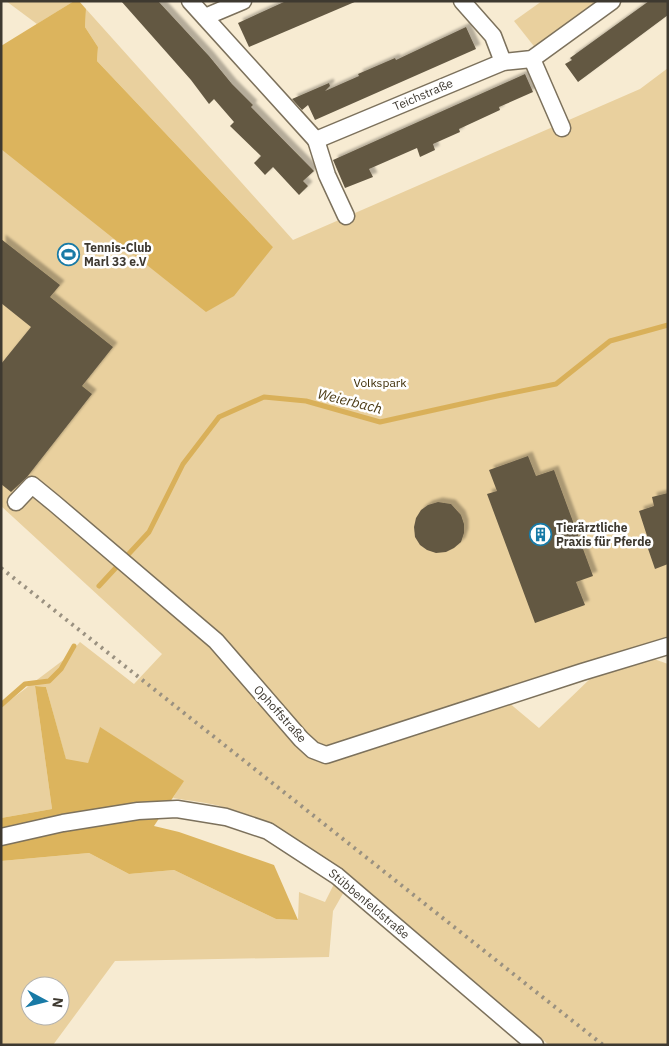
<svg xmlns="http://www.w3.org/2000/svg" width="669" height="1046" font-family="'IBM Plex Sans',sans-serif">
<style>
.green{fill:#e9d09e;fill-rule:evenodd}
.forest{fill:#dcb45d}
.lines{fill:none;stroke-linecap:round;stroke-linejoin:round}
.stream{stroke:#d9b059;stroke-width:5}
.building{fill:#635843;filter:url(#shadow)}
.minor-casing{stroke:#7c715c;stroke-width:19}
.minor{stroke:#fff;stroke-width:16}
.rail{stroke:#9a9180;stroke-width:4;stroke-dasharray:2.5 5;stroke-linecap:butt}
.labels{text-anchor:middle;stroke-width:5;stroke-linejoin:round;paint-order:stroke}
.street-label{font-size:12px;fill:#3e3930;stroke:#fff}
.poi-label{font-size:12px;font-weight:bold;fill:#3e3930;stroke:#fff;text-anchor:start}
.park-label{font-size:12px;fill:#403009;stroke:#fff}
.water-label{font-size:14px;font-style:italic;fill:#4c3b15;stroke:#fff}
</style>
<defs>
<filter id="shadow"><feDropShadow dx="4.5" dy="-4.5" stdDeviation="1" flood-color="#0004"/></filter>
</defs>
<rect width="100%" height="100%" fill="#f7ebd2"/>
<g class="green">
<path d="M 6,1 L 74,1 L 37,24 Z"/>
<path d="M 542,1 L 603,1 L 537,50 L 514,21 Z"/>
<path d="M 86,9 L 293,240 L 640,89 L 668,68 L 668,639 L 508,702 L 539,728 L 592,677 L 654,659 L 668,664 L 668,1045 L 549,1045 L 351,876 C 312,848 270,819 223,807 C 207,802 189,801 173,798 L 183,781 L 100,728 L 88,764 L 66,760 L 46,687 L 35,686 L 52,809 L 1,818 L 1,707 L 66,658 L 80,642 L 134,684 L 162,654 L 1,506 L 1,149 L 273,247 L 97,61 L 98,47 L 85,27 Z"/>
<path d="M 89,853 L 129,874 L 174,870 L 276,919 L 298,920 L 299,892 L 325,902 L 335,882 L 345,890 L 333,911 L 329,957 L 115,961 L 53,1045 L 1,1045 L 1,861 ZM 30,986 L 60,986 L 60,1016 L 30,1016 Z"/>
</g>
<g class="forest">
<path d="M 74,1 L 79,1 L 86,9 L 85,27 L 98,47 L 97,61 L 273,247 L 234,296 L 206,312 L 1,149 L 1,46 Z"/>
<path d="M 35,686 L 46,687 L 66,759 L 88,763 L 100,727 L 184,781 L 154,826 L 179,832 L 274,865 L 298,920 L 276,919 L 174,870 L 129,874 L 89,853 L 1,861 L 1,818 L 52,809 Z"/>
</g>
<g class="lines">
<g class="stream">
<path d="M 99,586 L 149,532 L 183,464 L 219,417 L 264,397 L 306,401 L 380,422 L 497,396 L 556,384 L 610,341 L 668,325"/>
<path d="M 1,705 L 25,684 L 49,681 L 61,669 L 74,646"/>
</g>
</g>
<g class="building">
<path d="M 121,1 L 158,1 L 209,56 L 232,84 L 253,105 L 251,107 L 314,171 L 303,181 L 308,186 L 299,195 L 273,167 L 265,175 L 254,163 L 261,156 L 230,126 L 234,122 L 214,99 L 209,104 L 191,80 Z"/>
<path d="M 286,1 L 357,1 L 249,47 L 238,23 Z"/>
<path d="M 649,1 L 668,1 L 668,15 L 578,82 L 565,64 L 572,60 L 570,58 Z"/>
<path d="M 466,27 L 476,49 L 315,120 L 308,105 L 302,110 L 292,99 L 329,83 L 330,86 L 325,91 L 359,76 L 358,74 L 395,58 L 396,60 Z"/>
<path d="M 525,74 L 533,92 L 499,107 L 500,110 L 459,129 L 460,132 L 433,144 L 435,150 L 420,157 L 417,148 L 369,169 L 373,177 L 345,188 L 333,160 Z"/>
<path d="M 1,239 L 60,285 L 50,297 L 113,347 L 82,386 L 92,394 L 27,477 L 11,492 L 1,484 L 1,364 L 31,327 L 1,303 Z"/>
<path d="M 528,456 L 536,476 L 554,470 L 593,576 L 576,582 L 585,605 L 535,623 L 487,494 L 497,491 L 489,470 Z"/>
<path d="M 668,493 L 668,564 L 655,569 L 645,540 L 648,539 L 639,511 L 654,506 L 652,497 Z"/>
<path d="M 438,502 L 451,504 L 461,515 L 464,524 L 464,533 L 461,542 L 454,548 L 446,552 L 436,553 L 427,550 L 420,545 L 415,537 L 414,527 L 416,518 L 421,510 L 428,505 Z"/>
</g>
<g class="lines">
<defs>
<g id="minor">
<path d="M 190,1 L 316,140 L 503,62 L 532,59 L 612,1"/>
<path d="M 462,1 L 493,36 L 503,62"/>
<path d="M 205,17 L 243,1"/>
<path d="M 532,59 L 562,128"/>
<path d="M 316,140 L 327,175 L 346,216"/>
<path d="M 16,502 L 32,485 L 54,503 L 216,641 L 301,739 L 313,750 L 326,755 L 582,672 L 668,646"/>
<path d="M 1,837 L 63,823 L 138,811 L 177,809 L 226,817 L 268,831 L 337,876 L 535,1045"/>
</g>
</defs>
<use href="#minor" class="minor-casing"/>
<use href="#minor" class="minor"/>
<path class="rail" d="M 1,568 L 603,1045"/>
</g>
<defs>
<symbol id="stadium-ring" viewBox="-11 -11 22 22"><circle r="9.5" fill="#fff" stroke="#187aa6" stroke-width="1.5"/><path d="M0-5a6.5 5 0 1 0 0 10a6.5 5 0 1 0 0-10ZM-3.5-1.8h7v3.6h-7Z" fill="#187aa6"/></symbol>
<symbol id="building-ring" viewBox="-11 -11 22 22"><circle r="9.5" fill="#fff" stroke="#187aa6" stroke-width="1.5"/><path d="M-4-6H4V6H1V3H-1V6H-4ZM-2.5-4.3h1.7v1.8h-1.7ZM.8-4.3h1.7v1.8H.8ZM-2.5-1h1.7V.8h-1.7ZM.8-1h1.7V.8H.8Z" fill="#187aa6"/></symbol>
</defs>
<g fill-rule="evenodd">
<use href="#stadium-ring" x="56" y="242" width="25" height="25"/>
<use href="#building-ring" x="528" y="522" width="25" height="25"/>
</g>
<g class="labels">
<g class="street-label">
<text transform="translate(423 95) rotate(-23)" y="4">Teichstraße</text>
<text transform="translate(280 714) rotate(48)" y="4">Ophoffstraße</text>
<text transform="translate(369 904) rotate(40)" y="4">Stübbenfeldstraße</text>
</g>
<g class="poi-label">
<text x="84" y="252">Tennis-Club<tspan x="84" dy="14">Marl 33 e.V</tspan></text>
<text x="556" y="532">Tierärztliche<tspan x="556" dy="14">Praxis für Pferde</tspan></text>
</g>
<g class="park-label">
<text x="380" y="387">Volkspark</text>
</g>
<g class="water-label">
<text transform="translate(350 401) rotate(14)" y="5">Weierbach</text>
</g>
</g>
<rect width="669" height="1046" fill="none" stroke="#3e3930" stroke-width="5"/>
<g transform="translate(45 1001) rotate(97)"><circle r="24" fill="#ffffff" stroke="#b2b0ac"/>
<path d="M0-4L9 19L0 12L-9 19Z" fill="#187aa6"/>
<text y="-8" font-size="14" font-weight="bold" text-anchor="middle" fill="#3e3930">N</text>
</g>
</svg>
